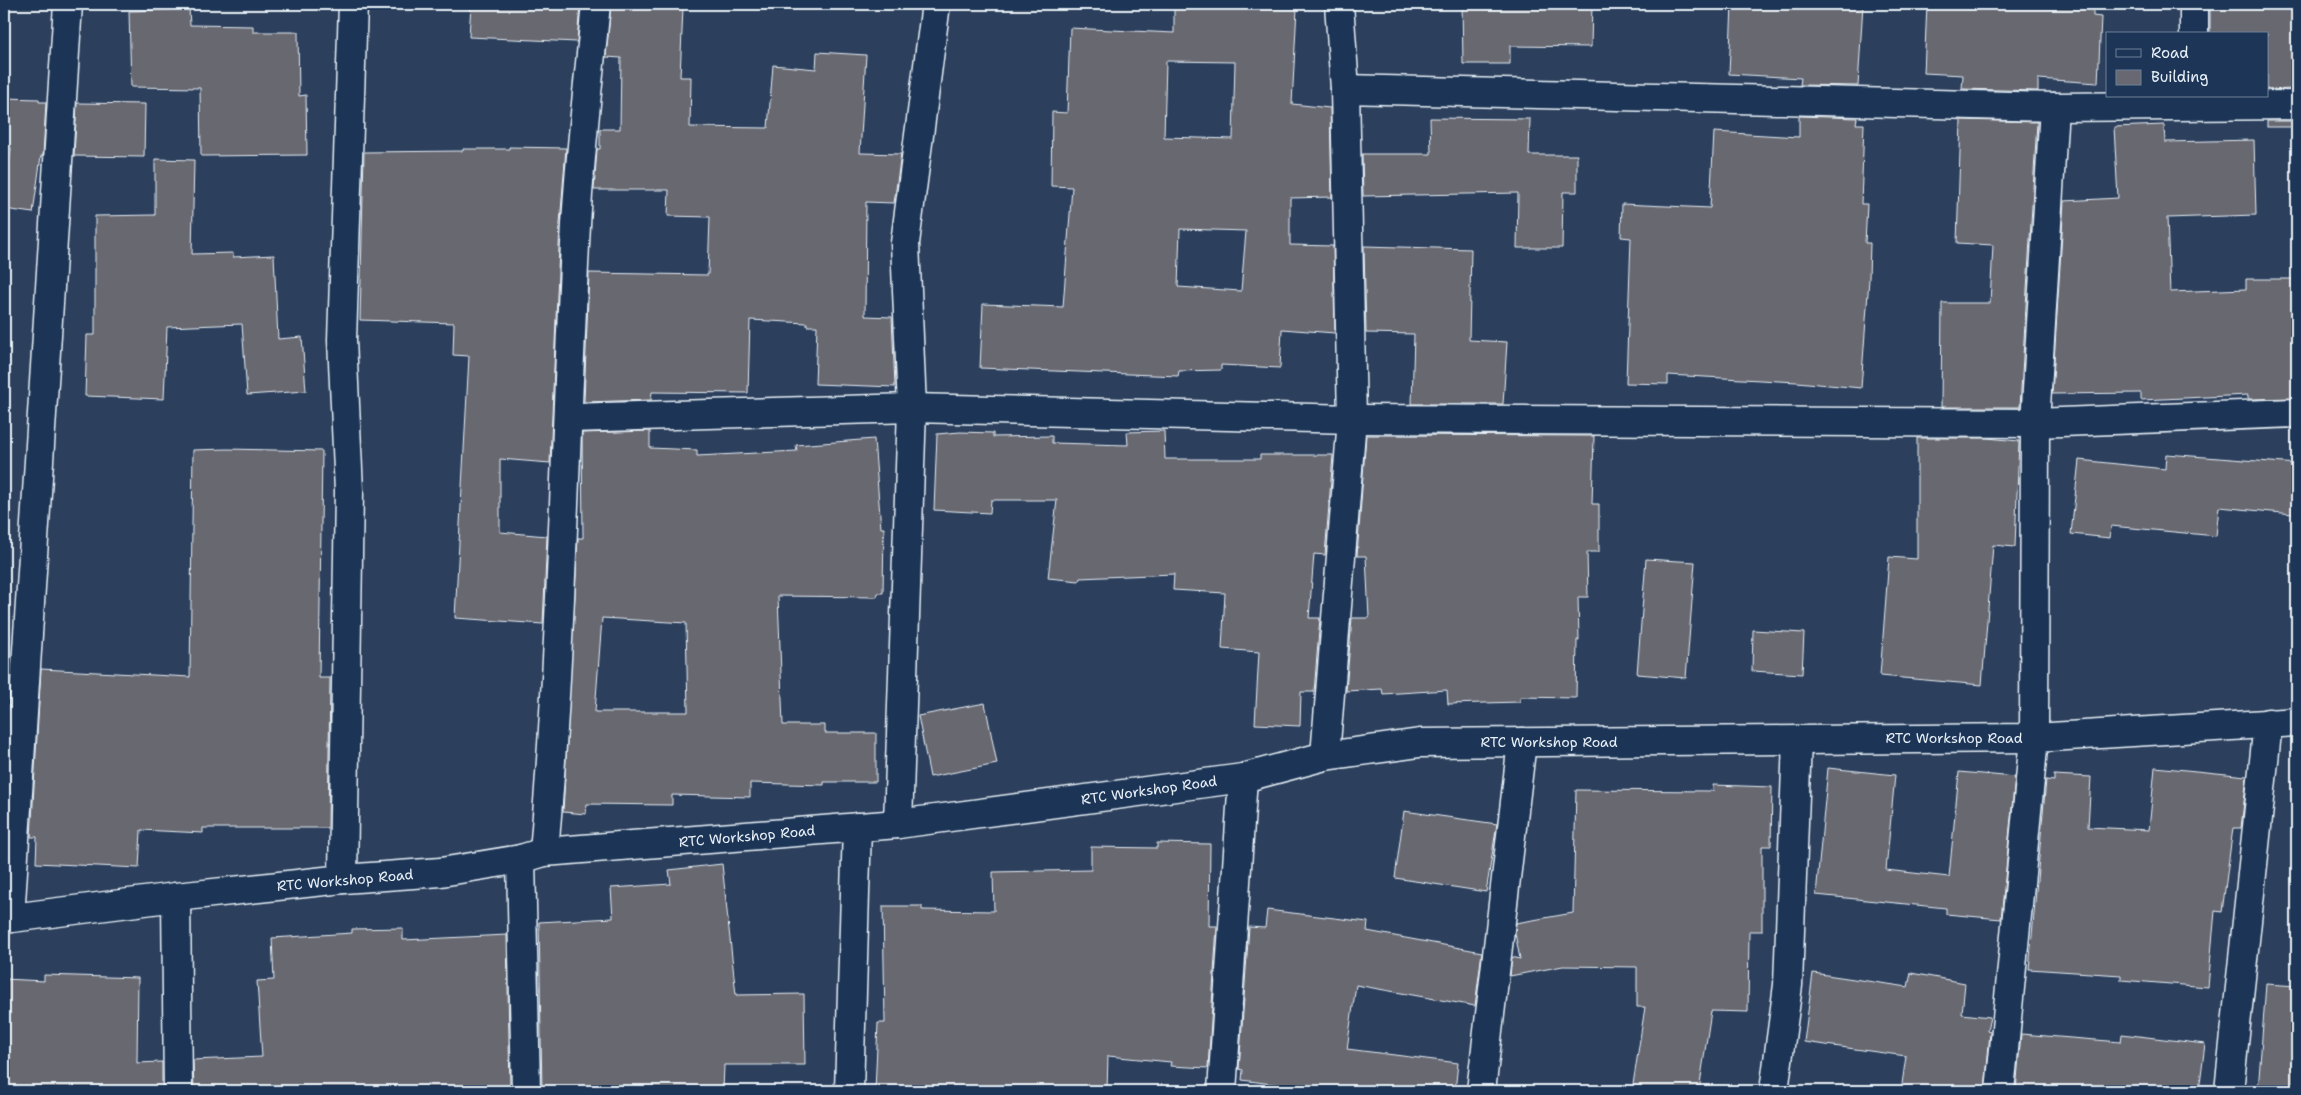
<svg xmlns="http://www.w3.org/2000/svg" width="2301" height="1095" font-family="'Shantell Sans',sans-serif">
<style>
.building{fill:#676871;stroke:#e8f1f8;fill-rule:evenodd}
.lines{fill:none;stroke-linecap:round;stroke-linejoin:round}
.minor-casing{stroke:#e8f1f8;stroke-width:31}
.tertiary-casing{stroke:#e8f1f8;stroke-width:31}
.minor{stroke:#1d3557;stroke-width:28}
.tertiary{stroke:#1d3557;stroke-width:28}
.labels{text-anchor:middle;stroke-width:4;stroke-linejoin:round;paint-order:stroke}
.street-label{font-size:14px;fill:#e8f1f8;stroke:#1d3557}
</style>
<rect width="100%" height="100%" fill="#2c3f5c"/>
<filter id="ink" filterUnits="userSpaceOnUse"><feTurbulence type="fractalNoise" baseFrequency=".02" numOctaves="2"/><feDisplacementMap in="SourceGraphic" scale="10" xChannelSelector="R" yChannelSelector="G"/><feConvolveMatrix kernelMatrix="1 2 1 2 8 2 1 2 1" color-interpolation-filters="sRGB"/></filter>
<g filter="url(#ink)">
<g class="building">
<path d="M 471,4 L 580,4 L 577,42 L 469,37 Z"/>
<path d="M 611,4 L 683,8 L 680,77 L 691,77 L 690,127 L 768,128 L 773,65 L 816,69 L 817,52 L 866,55 L 860,153 L 901,154 L 894,203 L 866,202 L 865,316 L 892,317 L 895,387 L 815,384 L 817,326 L 807,326 L 807,323 L 750,320 L 748,393 L 652,392 L 651,400 L 584,402 L 589,273 L 708,275 L 710,217 L 668,216 L 669,190 L 594,190 L 597,149 L 600,149 L 600,129 L 620,129 L 621,58 L 606,57 Z"/>
<path d="M 1174,4 L 1297,8 L 1292,104 L 1330,108 L 1332,197 L 1290,198 L 1290,245 L 1333,246 L 1335,333 L 1282,329 L 1280,368 L 1221,365 L 1221,370 L 1179,371 L 1178,376 L 980,368 L 983,304 L 1063,307 L 1072,187 L 1051,186 L 1052,112 L 1067,113 L 1070,28 L 1174,33 ZM 1166,61 L 1235,62 L 1233,139 L 1164,137 ZM 1180,229 L 1246,231 L 1241,291 L 1178,287 Z"/>
<path d="M 1462,4 L 1592,4 L 1591,47 L 1510,46 L 1510,64 L 1463,64 Z"/>
<path d="M 1732,4 L 1863,4 L 1858,86 L 1800,85 L 1801,78 L 1729,74 Z"/>
<path d="M 1927,4 L 2093,4 L 2093,16 L 2101,17 L 2098,83 L 2038,79 L 2038,91 L 1962,89 L 1963,75 L 1924,73 Z"/>
<path d="M 2210,4 L 2297,4 L 2293,89 L 2267,90 L 2267,34 L 2210,34 Z"/>
<path d="M 189,9 L 190,25 L 253,26 L 253,32 L 298,32 L 299,96 L 306,95 L 307,155 L 201,156 L 200,88 L 131,87 L 129,11 Z"/>
<path d="M 4,98 L 39,99 L 39,102 L 46,102 L 43,156 L 41,156 L 33,213 L 4,209 L 11,148 L 4,148 Z"/>
<path d="M 77,103 L 145,104 L 144,157 L 74,156 Z"/>
<path d="M 1799,116 L 1857,118 L 1856,124 L 1864,124 L 1861,204 L 1867,204 L 1865,243 L 1870,243 L 1869,279 L 1861,388 L 1797,382 L 1668,375 L 1668,384 L 1626,383 L 1631,238 L 1621,237 L 1622,204 L 1710,208 L 1714,132 L 1799,137 Z"/>
<path d="M 1430,118 L 1530,119 L 1529,155 L 1577,155 L 1577,192 L 1563,192 L 1562,248 L 1517,248 L 1518,193 L 1363,196 L 1362,154 L 1431,154 Z"/>
<path d="M 1961,120 L 2037,122 L 2020,407 L 1941,407 L 1942,303 L 1990,303 L 1993,245 L 1957,243 Z"/>
<rect x="2267" y="121" width="25" height="6"/>
<path d="M 2164,125 L 2165,142 L 2254,140 L 2256,215 L 2167,218 L 2170,292 L 2246,289 L 2246,279 L 2297,279 L 2297,398 L 2248,399 L 2248,395 L 2141,400 L 2141,393 L 2052,394 L 2064,201 L 2118,198 L 2114,127 Z"/>
<path d="M 509,147 L 566,148 L 560,224 L 550,463 L 500,459 L 500,532 L 547,536 L 543,624 L 455,618 L 469,356 L 453,355 L 454,323 L 360,320 L 364,152 L 463,151 L 463,149 L 509,149 Z"/>
<path d="M 155,159 L 194,160 L 192,254 L 233,253 L 233,257 L 274,255 L 278,339 L 302,337 L 306,391 L 247,395 L 242,324 L 167,327 L 164,399 L 85,396 L 87,335 L 95,335 L 95,216 L 155,215 Z"/>
<path d="M 1364,246 L 1471,249 L 1469,340 L 1507,342 L 1503,404 L 1412,404 L 1414,334 L 1366,333 Z"/>
<path d="M 650,431 L 650,448 L 697,450 L 697,456 L 797,451 L 796,445 L 874,439 L 881,528 L 884,528 L 883,593 L 878,593 L 877,597 L 778,596 L 783,725 L 825,725 L 825,733 L 876,733 L 876,782 L 824,782 L 824,785 L 750,783 L 750,797 L 672,795 L 672,805 L 587,804 L 586,814 L 563,812 L 578,538 L 583,538 L 582,433 ZM 602,618 L 686,623 L 688,712 L 595,712 Z"/>
<path d="M 1164,431 L 1165,459 L 1260,459 L 1260,455 L 1333,455 L 1325,555 L 1314,554 L 1309,618 L 1320,618 L 1314,692 L 1301,692 L 1300,726 L 1255,724 L 1259,652 L 1222,649 L 1225,593 L 1173,590 L 1174,574 L 1080,578 L 1079,581 L 1048,578 L 1057,500 L 991,500 L 990,513 L 934,510 L 937,434 L 960,432 L 993,433 L 993,437 L 1052,436 L 1052,443 L 1128,445 L 1127,432 Z"/>
<path d="M 1366,435 L 1594,436 L 1592,504 L 1599,504 L 1599,552 L 1587,552 L 1588,597 L 1578,597 L 1579,640 L 1577,640 L 1576,698 L 1520,697 L 1520,702 L 1448,704 L 1447,690 L 1383,694 L 1382,689 L 1346,691 L 1352,618 L 1369,618 L 1366,556 L 1357,556 Z"/>
<path d="M 1917,438 L 1987,438 L 2019,441 L 2015,547 L 1993,545 L 1982,685 L 1880,676 L 1889,557 L 1917,559 Z"/>
<path d="M 227,449 L 322,451 L 319,678 L 330,678 L 328,828 L 203,828 L 203,833 L 141,830 L 139,868 L 36,863 L 37,837 L 31,837 L 41,669 L 190,677 L 193,450 Z"/>
<path d="M 2166,454 L 2297,464 L 2293,514 L 2219,507 L 2216,536 L 2111,526 L 2110,538 L 2071,534 L 2079,460 L 2165,469 Z"/>
<path d="M 1646,559 L 1695,562 L 1686,678 L 1637,674 Z"/>
<path d="M 1753,630 L 1804,633 L 1802,674 L 1752,671 Z"/>
<path d="M 4,667 L 10,668 L 4,770 Z"/>
<path d="M 985,703 L 997,764 L 930,777 L 918,716 Z"/>
<path d="M 2155,767 L 2247,776 L 2241,828 L 2233,828 L 2222,912 L 2215,911 L 2208,987 L 2121,980 L 2121,975 L 2029,969 L 2046,780 L 2054,781 L 2054,775 L 2091,777 L 2088,827 L 2149,830 Z"/>
<path d="M 1828,768 L 1895,775 L 1886,870 L 1949,877 L 1959,772 L 2015,777 L 2001,919 L 1946,914 L 1946,908 L 1816,895 Z"/>
<path d="M 1713,785 L 1772,787 L 1771,846 L 1762,846 L 1762,931 L 1749,931 L 1748,1012 L 1711,1011 L 1699,1091 L 1632,1091 L 1645,1007 L 1637,1007 L 1637,967 L 1563,966 L 1510,976 L 1512,957 L 1520,959 L 1515,933 L 1516,923 L 1573,913 L 1576,790 L 1713,791 Z"/>
<path d="M 1404,811 L 1497,824 L 1486,892 L 1395,878 Z"/>
<path d="M 1157,843 L 1210,844 L 1209,926 L 1217,926 L 1208,1068 L 1170,1066 L 1171,1062 L 1108,1056 L 1107,1091 L 875,1091 L 878,1023 L 885,1023 L 883,906 L 922,906 L 922,910 L 994,911 L 993,872 L 1091,870 L 1091,847 L 1157,848 Z"/>
<path d="M 722,864 L 736,995 L 804,994 L 805,1065 L 724,1065 L 723,1091 L 542,1091 L 539,922 L 613,918 L 611,888 L 671,884 L 669,870 Z"/>
<path d="M 1267,910 L 1368,922 L 1367,931 L 1482,952 L 1475,1006 L 1356,985 L 1347,1049 L 1458,1063 L 1455,1091 L 1325,1091 L 1242,1080 L 1243,1070 L 1239,1069 L 1249,927 L 1265,928 Z"/>
<path d="M 403,928 L 403,940 L 507,935 L 510,1091 L 194,1091 L 193,1060 L 262,1057 L 257,981 L 274,980 L 272,938 L 352,933 L 352,929 Z"/>
<path d="M 1813,973 L 1908,987 L 1911,973 L 1965,983 L 1962,1014 L 1990,1017 L 1987,1031 L 1990,1032 L 1985,1091 L 1901,1091 L 1906,1056 L 1804,1042 Z"/>
<path d="M 44,975 L 138,978 L 137,1063 L 162,1062 L 162,1091 L 4,1091 L 4,979 L 44,981 Z"/>
<path d="M 2266,984 L 2297,986 L 2297,1091 L 2258,1091 Z"/>
<path d="M 2021,1034 L 2121,1042 L 2122,1034 L 2205,1044 L 2199,1091 L 2016,1091 Z"/>
</g>
<g class="lines">
<defs>
<g id="minor">
<path d="M 2194,34 L 2194,4"/>
<path d="M 1345,89 L 2054,107 L 2297,105"/>
<path d="M 569,418 L 912,408 L 1352,419 L 2035,423 L 2297,413"/>
<path d="M 1325,756 L 1352,419 L 1345,89 L 1339,4"/>
<path d="M 898,824 L 912,408 L 905,243 L 936,4"/>
<path d="M 544,852 C 562,643 565,434 576,225 C 580,151 589,77 596,4"/>
<path d="M 521,859 L 526,1091"/>
<path d="M 343,879 L 349,491 L 342,340 L 353,4"/>
<path d="M 176,897 L 178,1091"/>
<path d="M 10,918 L 68,4"/>
<path d="M 849,1091 L 857,827"/>
<path d="M 1222,1091 L 1243,778"/>
<path d="M 1481,1091 L 1522,742"/>
<path d="M 1774,1091 L 1788,985 L 1797,740"/>
<path d="M 2000,1091 L 2034,738 L 2035,423 L 2054,107"/>
<path d="M 2229,1091 L 2268,723"/>
</g>
<path id="tertiary" d="M 4,919 L 176,897 L 343,879 L 441,872 L 521,859 L 544,852 L 898,824 L 1243,778 L 1325,756 L 1420,743 L 2034,738 L 2297,722"/>
</defs>
<use href="#minor" class="minor-casing"/>
<use href="#tertiary" class="tertiary-casing"/>
<use href="#minor" class="minor"/>
<use href="#tertiary" class="tertiary"/>
</g>
</g>
<g class="labels">
<g class="street-label">
<text x="1954" y="743">RTC Workshop Road</text>
<text x="1549" y="747">RTC Workshop Road</text>
<text transform="translate(1149 790) rotate(-8)" y="5">RTC Workshop Road</text>
<text transform="translate(747 836) rotate(-5)" y="5">RTC Workshop Road</text>
<text transform="translate(345 880) rotate(-5)" y="5">RTC Workshop Road</text>
</g>
</g>
<rect width="2301" height="1095" fill="none" stroke="#1d3557" stroke-width="20"/>
<rect x="10" y="10" width="2281" height="1075" fill="none" stroke="#e8f1f8" stroke-width="2" filter="url(#ink)"/>
<rect x="2106" y="32" width="162" height="65" fill="#1d3557" stroke="#6e8097"/>
<rect x="2116" y="49" width="25" height="8" fill="#1d3557" stroke="#6e8097"/>
<text x="2151" y="58" font-size="15" fill="#e8f1f8">Road</text>
<rect x="2116" y="70" width="25" height="15" fill="#676871" stroke="#6e8097"/>
<text x="2151" y="82" font-size="15" fill="#e8f1f8">Building</text>
</svg>
